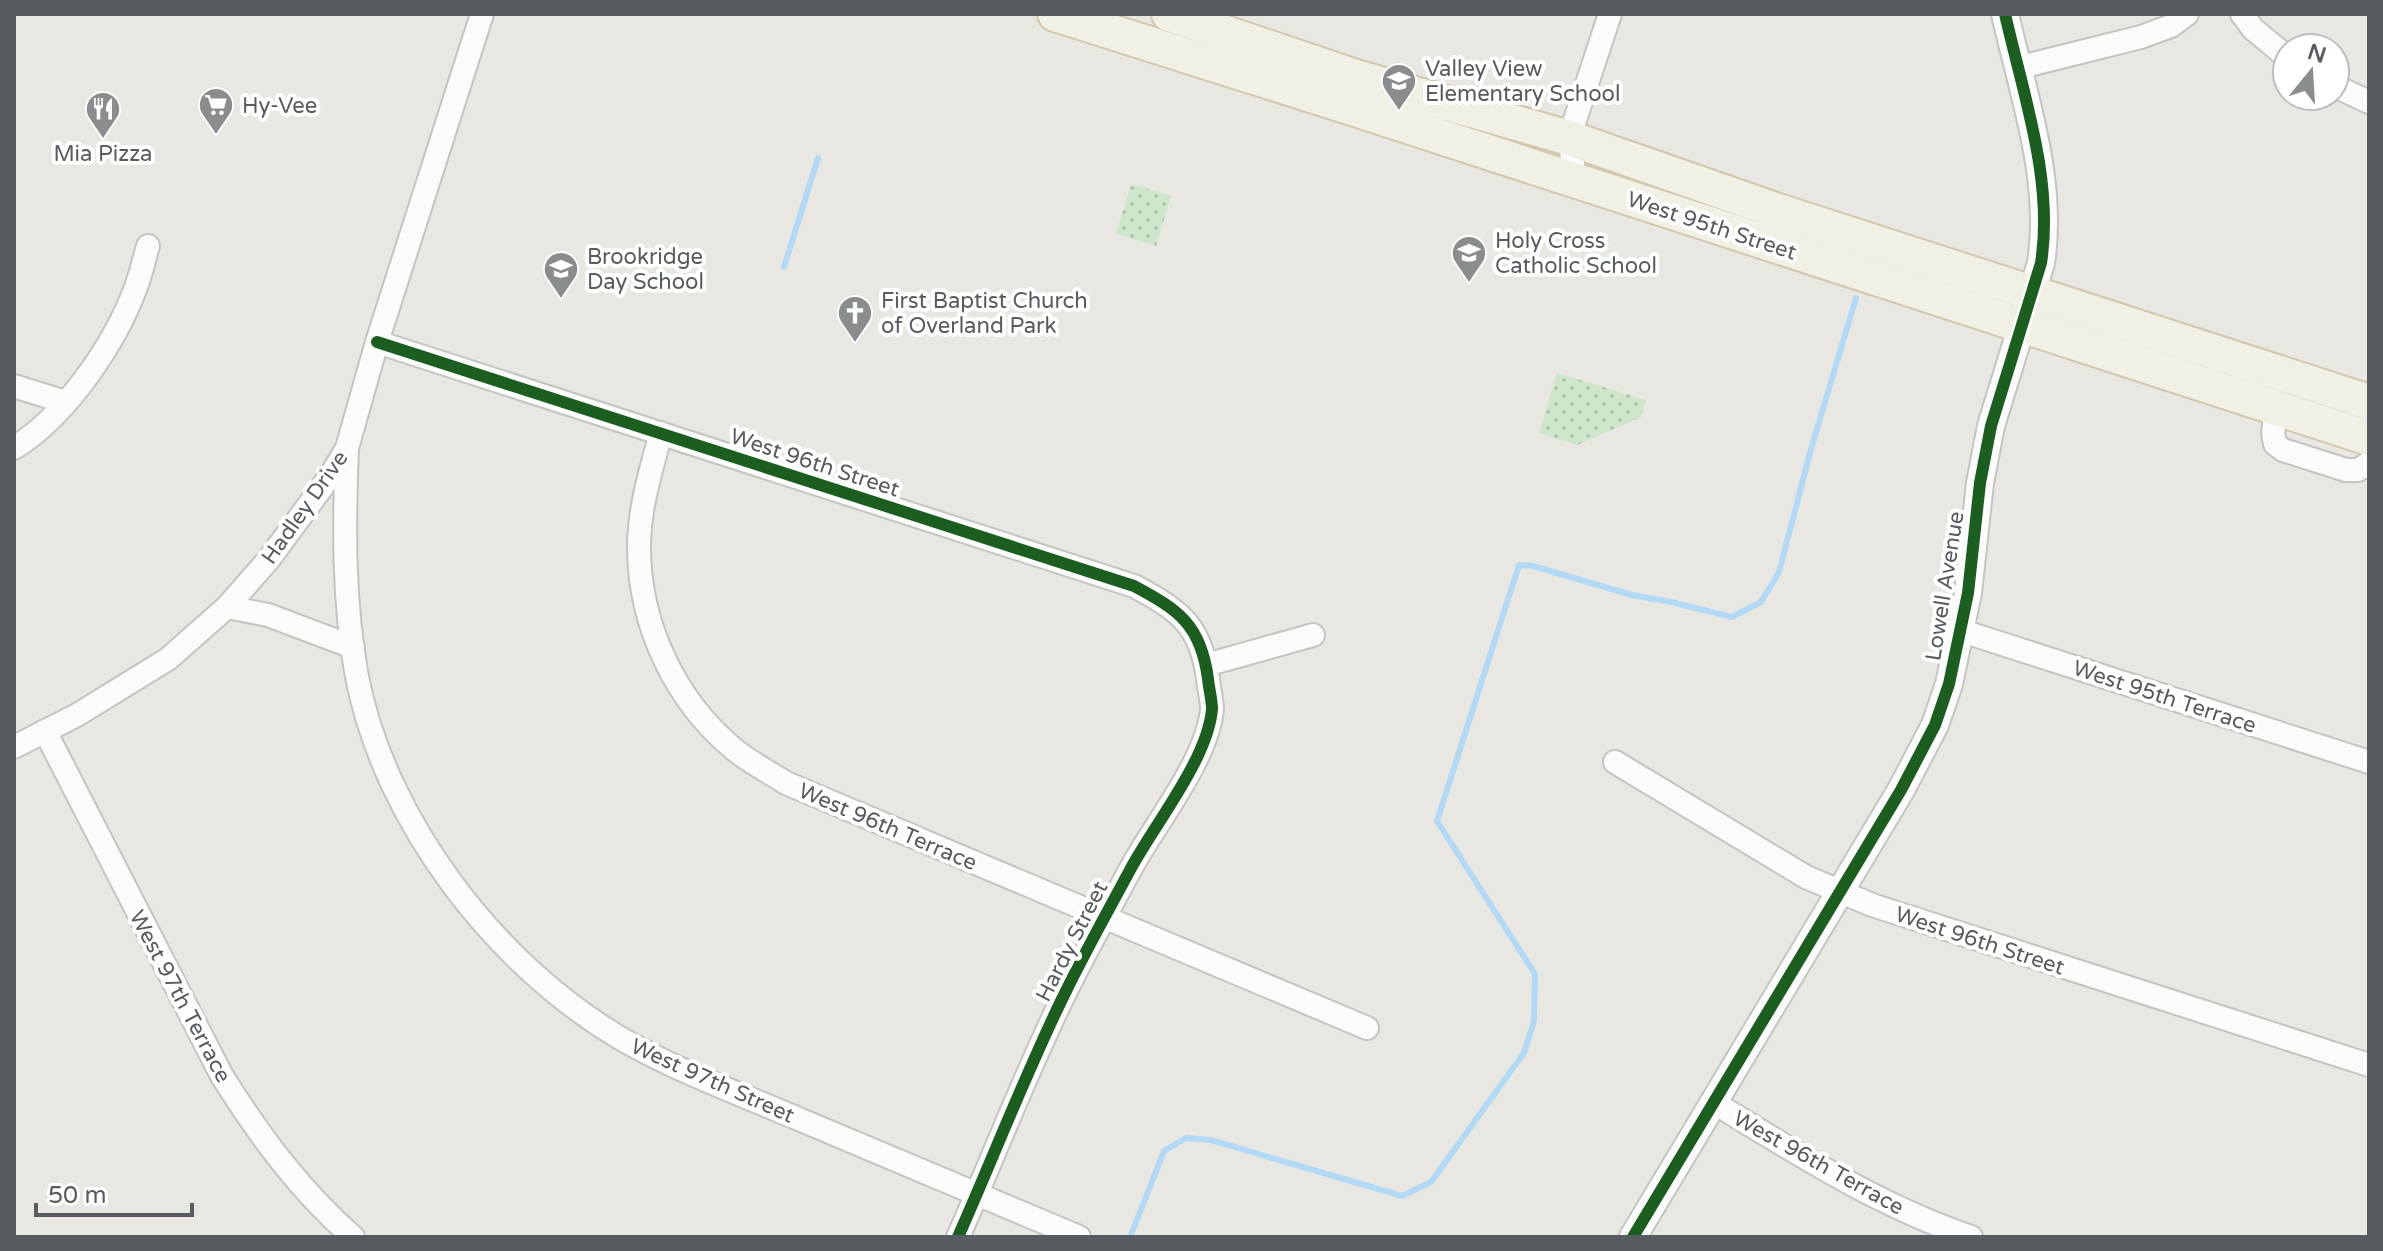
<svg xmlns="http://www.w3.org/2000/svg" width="2383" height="1251" font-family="'Varela Round',sans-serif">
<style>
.park{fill:url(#park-dots)}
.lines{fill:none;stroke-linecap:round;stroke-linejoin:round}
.stream{stroke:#b2daf6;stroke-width:6}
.minor-casing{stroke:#c4c4c3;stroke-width:26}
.tertiary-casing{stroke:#c4c4c3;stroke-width:30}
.primary-casing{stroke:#d3c8ad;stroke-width:38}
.minor{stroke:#fcfbfb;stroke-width:22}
.tertiary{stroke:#fcfbfb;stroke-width:26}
.primary{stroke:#f1f0e5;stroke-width:34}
.cycleway-casing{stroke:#fff;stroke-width:17}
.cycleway{stroke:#1b5e20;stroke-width:12}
.labels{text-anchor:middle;stroke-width:8;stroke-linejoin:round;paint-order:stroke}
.poi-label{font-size:22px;fill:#575c61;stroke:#fff;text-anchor:start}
.street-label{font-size:22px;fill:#575c61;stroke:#fff}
</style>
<defs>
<pattern id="park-dots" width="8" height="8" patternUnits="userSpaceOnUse" patternTransform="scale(2)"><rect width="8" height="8" fill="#cee7cb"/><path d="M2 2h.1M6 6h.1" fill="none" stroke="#aabea8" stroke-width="1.8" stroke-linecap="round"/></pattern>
</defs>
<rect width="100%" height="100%" fill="#e8e7e2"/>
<g class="park">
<path d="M 1131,184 L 1171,196 L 1156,246 L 1116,234 Z"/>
<path d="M 1557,373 L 1646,400 L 1641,417 L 1577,445 L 1539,433 Z"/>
</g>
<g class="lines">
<g class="stream">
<path d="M 784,267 L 818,158"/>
<path d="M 1131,1235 L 1164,1151 L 1186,1138 L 1211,1140 L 1402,1196 L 1431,1182 L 1524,1053 L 1534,1021 L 1535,974 L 1437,821 L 1519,565 L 1533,566 L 1632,595 L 1671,602 L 1732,617 L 1761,602 L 1779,572 L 1811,449 L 1856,298"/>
</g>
<defs>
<g id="minor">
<path d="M 2242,14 L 2253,29 L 2287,57"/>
<path d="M 2017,68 L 2141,37 L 2171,26 L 2187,14"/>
<path d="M 2335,86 L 2369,102"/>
<path d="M 1576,182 L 1569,138 L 1610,14"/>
<path d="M 377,342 L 1134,586 C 1179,610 1201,625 1208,679 C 1209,689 1212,700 1212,709 C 1208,759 1154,825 1130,870 C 1108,911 1085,952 1065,993 C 1026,1072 994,1156 958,1237"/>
<path d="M 14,386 L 65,402"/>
<path d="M 2276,408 L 2273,433 L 2275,444 L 2283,450 L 2346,470 L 2358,470 L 2369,463"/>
<path d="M 661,433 C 651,470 639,508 639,547 C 639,624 675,701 735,750 C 751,763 769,772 786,783 L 1367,1028"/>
<path d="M 14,448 C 66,416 115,344 136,287 C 141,274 144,259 148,246"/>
<path d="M 347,448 C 344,525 343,601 357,677 C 385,821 495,964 620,1038 C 677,1071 740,1094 801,1120 C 894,1159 986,1198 1079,1237"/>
<path d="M 227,607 L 268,615 L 353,647"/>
<path d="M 1962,631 L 2369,762"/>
<path d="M 1206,665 L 1313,635"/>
<path d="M 45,731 L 222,1076 C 259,1135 300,1191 353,1237"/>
<path d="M 14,747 L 77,715 L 168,659 L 227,607 L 269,559 L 331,475 L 347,448 L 377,342 L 482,14"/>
<path d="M 1615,762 L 1806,877 L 1872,905 L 2369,1065"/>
<path d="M 1713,1102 C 1796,1153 1879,1206 1971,1237"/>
</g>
<path id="tertiary" d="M 1633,1237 L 1901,790 L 1935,725 L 1949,684 L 1968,593 L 1980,483 L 1991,426 L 2041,263 C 2054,181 2023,94 2005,14"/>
<g id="primary">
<path d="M 1055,14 L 1349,107 L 2369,438"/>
<path d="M 1169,14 L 1356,77 L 1569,138 L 1775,210 L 2369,402"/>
</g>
</defs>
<use href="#minor" class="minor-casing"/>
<use href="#tertiary" class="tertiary-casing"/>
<use href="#primary" class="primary-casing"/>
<use href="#minor" class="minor"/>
<use href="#tertiary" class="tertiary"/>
<use href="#primary" class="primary"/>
<defs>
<g id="cycleway">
<path d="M 377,342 L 1134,586 C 1179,610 1201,625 1208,679 C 1209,689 1212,700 1212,709 C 1208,759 1154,825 1130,870 C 1108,911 1085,952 1065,993 C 1026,1072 994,1156 958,1237"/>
<path d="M 1633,1237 L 1901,790 L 1935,725 L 1949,684 L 1968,593 L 1980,483 L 1991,426 L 2041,263 C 2054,181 2023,94 2005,14"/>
</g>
</defs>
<use href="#cycleway" class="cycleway-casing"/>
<use href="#cycleway" class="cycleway"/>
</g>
<defs>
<symbol id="school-pin" viewBox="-11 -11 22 30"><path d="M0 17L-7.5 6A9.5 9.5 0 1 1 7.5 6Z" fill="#8a8d8e" stroke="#fff"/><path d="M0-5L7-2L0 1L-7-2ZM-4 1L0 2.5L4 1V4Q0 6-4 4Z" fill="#fff"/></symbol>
<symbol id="supermarket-pin" viewBox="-11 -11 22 30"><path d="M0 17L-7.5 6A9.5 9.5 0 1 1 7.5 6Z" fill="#8a8d8e" stroke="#fff"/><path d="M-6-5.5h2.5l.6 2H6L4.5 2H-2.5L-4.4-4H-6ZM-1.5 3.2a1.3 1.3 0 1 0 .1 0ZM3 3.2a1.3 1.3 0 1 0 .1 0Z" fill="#fff"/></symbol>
<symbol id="restaurant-pin" viewBox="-11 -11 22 30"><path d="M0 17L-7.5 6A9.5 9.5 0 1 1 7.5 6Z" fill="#8a8d8e" stroke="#fff"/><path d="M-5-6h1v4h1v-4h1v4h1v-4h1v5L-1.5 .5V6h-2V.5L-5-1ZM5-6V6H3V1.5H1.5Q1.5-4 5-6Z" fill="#fff"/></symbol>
<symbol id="church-pin" viewBox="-11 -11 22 30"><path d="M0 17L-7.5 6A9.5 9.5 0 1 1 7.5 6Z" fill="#8a8d8e" stroke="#fff"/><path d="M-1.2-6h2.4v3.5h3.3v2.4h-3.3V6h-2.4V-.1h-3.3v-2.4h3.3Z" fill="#fff"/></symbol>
</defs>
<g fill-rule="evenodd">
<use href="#school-pin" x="1379" y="61" width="40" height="54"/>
<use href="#supermarket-pin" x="196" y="85" width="40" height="54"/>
<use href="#restaurant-pin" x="83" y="89" width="40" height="54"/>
<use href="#school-pin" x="1449" y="233" width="40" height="54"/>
<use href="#school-pin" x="541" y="249" width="40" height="54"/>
<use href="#church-pin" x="835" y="293" width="40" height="54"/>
</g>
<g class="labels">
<g class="poi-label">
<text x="1425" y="76">Valley View<tspan x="1425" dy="25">Elementary School</tspan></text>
<text x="242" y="113">Hy-Vee</text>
<text x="103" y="161" text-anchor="middle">Mia Pizza</text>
<text x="1495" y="248">Holy Cross<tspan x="1495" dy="25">Catholic School</tspan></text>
<text x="587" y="264">Brookridge<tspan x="587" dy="25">Day School</tspan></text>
<text x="881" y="308">First Baptist Church<tspan x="881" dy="25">of Overland Park</tspan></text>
</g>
<g class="street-label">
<text transform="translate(1712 225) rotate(18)" y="8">West 95th Street</text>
<text transform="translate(815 462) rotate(18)" y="8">West 96th Street</text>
<text transform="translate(304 507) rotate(-55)" y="8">Hadley Drive</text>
<text transform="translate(1944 586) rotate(-81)" y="8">Lowell Avenue</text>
<text transform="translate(2165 696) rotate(18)" y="8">West 95th Terrace</text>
<text transform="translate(888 826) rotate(23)" y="8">West 96th Terrace</text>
<text transform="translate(1980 940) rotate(18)" y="8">West 96th Street</text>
<text transform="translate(1071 941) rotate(-63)" y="8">Hardy Street</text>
<text transform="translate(181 996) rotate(62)" y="8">West 97th Terrace</text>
<text transform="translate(713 1080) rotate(24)" y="8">West 97th Street</text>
<text transform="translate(1819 1162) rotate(29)" y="8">West 96th Terrace</text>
</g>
</g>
<rect width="2383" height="1251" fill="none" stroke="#575c61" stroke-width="32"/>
<g transform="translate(2311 72) rotate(18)"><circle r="38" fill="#ffffff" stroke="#bcbec0" stroke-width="2"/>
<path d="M0-6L14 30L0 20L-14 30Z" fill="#8a8d8e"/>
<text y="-12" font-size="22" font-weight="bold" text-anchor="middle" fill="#575c61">N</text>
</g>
<path d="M36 1203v12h156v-12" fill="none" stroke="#575c61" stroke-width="4"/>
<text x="48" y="1203" font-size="24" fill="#575c61" stroke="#ffffff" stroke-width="6" paint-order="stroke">50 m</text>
</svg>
